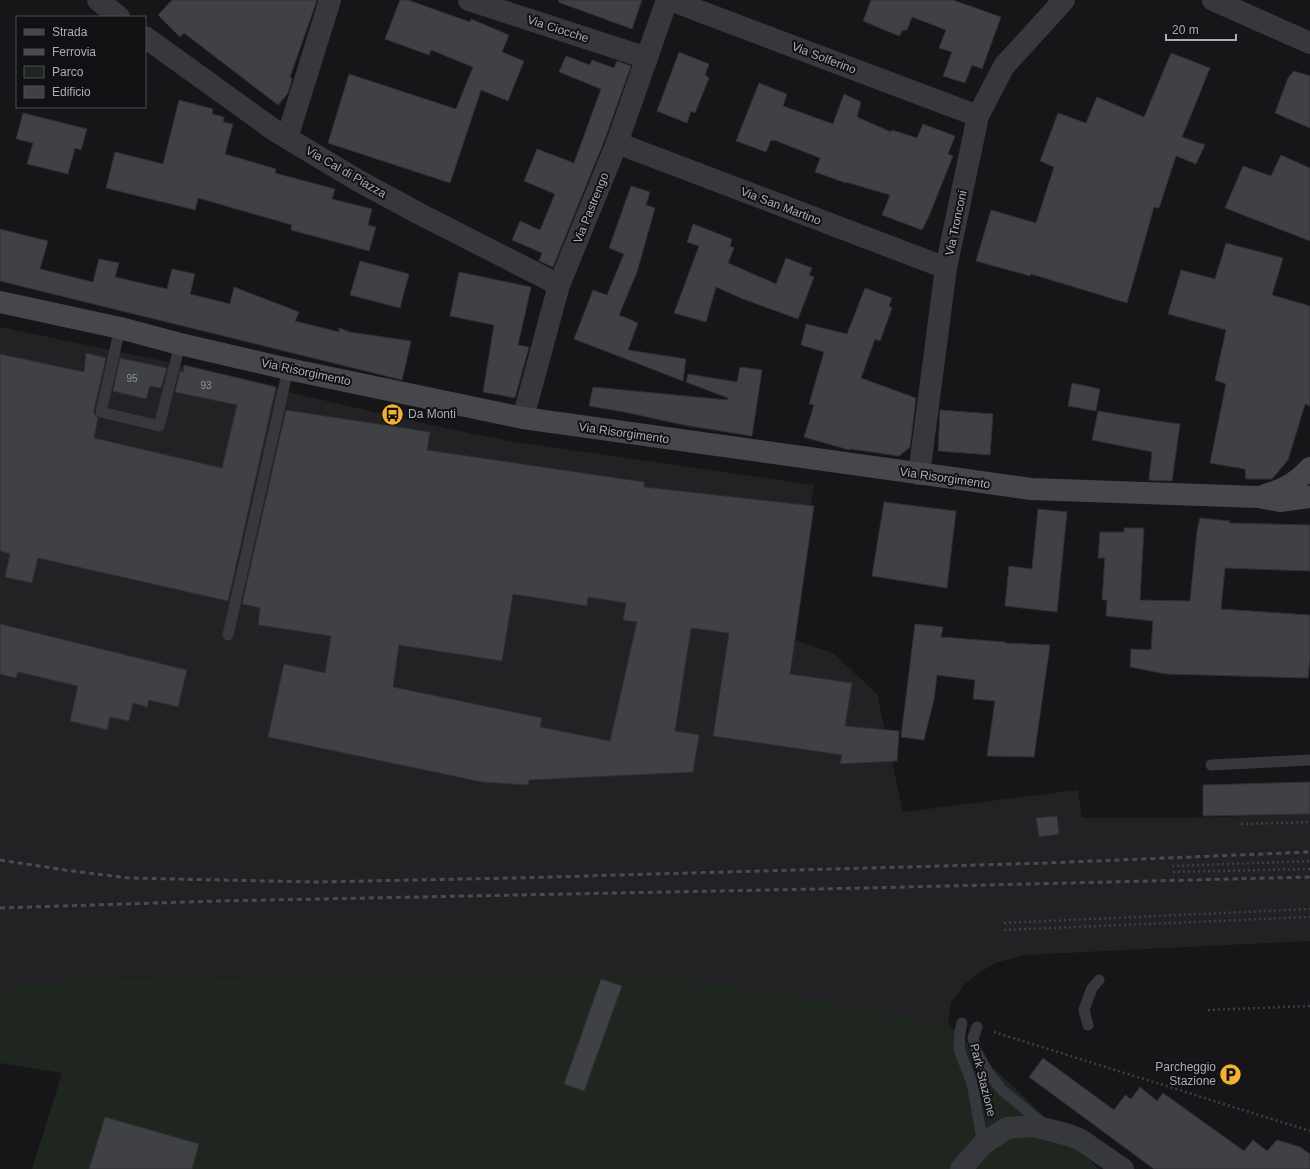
<svg xmlns="http://www.w3.org/2000/svg" width="1310" height="1169" font-family="Arial,sans-serif">
<style>
.built{fill:#222225}
.green{fill:#1e261f}
.building{fill:#404145;stroke:#303034;fill-rule:evenodd}
.lines{fill:none;stroke-linecap:round;stroke-linejoin:round}
.path{stroke:#3d3f44;stroke-width:2.5;stroke-dasharray:2 3;stroke-linecap:butt}
.lane{stroke:#37383d;stroke-width:11}
.street{stroke:#37383d;stroke-width:22}
.secondary{stroke:#45474d;stroke-width:22}
.rail{stroke:#4a4c52;stroke-width:3;stroke-dasharray:5 4;stroke-linecap:butt}
.labels{text-anchor:middle;stroke-width:4;stroke-linejoin:round;paint-order:stroke}
.number-label{font-size:10px;fill:#8e929b}
.street-label{font-size:12px;fill:#a8adb8;stroke:#111113}
.poi-label{font-size:12px;fill:#a8adb8;stroke:#111113;text-anchor:start}
</style>
<rect width="100%" height="100%" fill="#161618"/>
<path class="built" d="M 0,327 L 183,365 L 262,386 L 422,423 L 508,441 L 814,485 L 789,638 L 833,653 L 877,694 L 903,812 L 1078,790 L 1082,818 L 1179,818 L 1310,814 L 1310,941 L 1025,955 L 995,963 L 979,973 L 965,984 L 951,1002 L 948,1024 L 723,984 L 646,976 L 387,975 L 92,978 L 0,988 Z"/>
<path class="green" d="M 387,975 L 646,976 L 723,984 L 948,1024 L 1099,1169 L 32,1169 L 62,1073 L 0,1063 L 0,988 L 92,978 Z"/>
<g class="building">
<path d="M 172,0 L 317,0 L 290,77 L 292,79 L 288,93 L 278,105 L 184,33 L 180,37 L 158,15 Z"/>
<path d="M 400,0 L 408,0 L 470,22 L 471,19 L 509,35 L 502,52 L 524,61 L 508,101 L 481,90 L 450,183 L 328,143 L 349,74 L 456,109 L 473,67 L 431,50 L 429,55 L 385,39 Z"/>
<path d="M 559,0 L 642,0 L 632,29 L 558,2 Z"/>
<path d="M 871,0 L 953,0 L 1001,17 L 982,69 L 972,65 L 965,83 L 943,76 L 952,52 L 939,48 L 946,30 L 912,17 L 907,30 L 903,30 L 899,36 L 863,21 Z"/>
<path d="M 679,52 L 709,64 L 705,75 L 709,78 L 695,113 L 691,111 L 687,123 L 657,111 Z"/>
<path d="M 1171,53 L 1210,68 L 1182,137 L 1205,145 L 1196,164 L 1176,156 L 1159,208 L 1154,207 L 1127,303 L 1031,274 L 1030,276 L 976,261 L 991,210 L 1036,223 L 1054,167 L 1040,161 L 1058,113 L 1086,123 L 1097,97 L 1144,117 Z"/>
<path d="M 566,56 L 590,65 L 592,60 L 614,68 L 617,61 L 631,66 L 605,139 L 553,267 L 539,261 L 542,253 L 512,240 L 520,221 L 540,230 L 555,194 L 524,181 L 537,149 L 574,163 L 601,89 L 559,72 Z"/>
<path d="M 1294,71 L 1310,76 L 1310,128 L 1275,113 L 1288,78 Z"/>
<path d="M 759,83 L 787,94 L 783,106 L 833,124 L 844,94 L 861,102 L 857,117 L 891,132 L 892,130 L 917,138 L 923,124 L 955,136 L 948,154 L 953,156 L 929,216 L 922,230 L 882,215 L 890,195 L 846,182 L 846,183 L 815,172 L 820,158 L 774,140 L 774,141 L 771,140 L 766,152 L 736,141 Z"/>
<path d="M 179,100 L 213,109 L 212,114 L 224,117 L 223,122 L 233,124 L 225,154 L 276,169 L 275,173 L 335,189 L 332,199 L 372,209 L 368,225 L 376,227 L 369,251 L 291,230 L 292,225 L 198,198 L 195,210 L 106,188 L 115,152 L 163,164 Z"/>
<path d="M 23,113 L 87,129 L 81,150 L 75,148 L 68,174 L 27,164 L 33,143 L 16,139 Z"/>
<path d="M 1281,155 L 1310,168 L 1310,241 L 1225,208 L 1243,166 L 1271,176 Z"/>
<path d="M 631,186 L 650,192 L 646,205 L 655,208 L 637,272 L 619,315 L 638,323 L 628,350 L 686,359 L 683,381 L 574,339 L 593,290 L 607,295 L 624,254 L 609,248 Z"/>
<path d="M 693,224 L 732,239 L 730,246 L 734,248 L 728,263 L 776,284 L 786,258 L 812,268 L 809,275 L 814,277 L 798,319 L 743,299 L 716,287 L 706,322 L 674,313 L 699,246 L 687,242 Z"/>
<path d="M 0,229 L 48,241 L 40,269 L 93,282 L 99,259 L 119,263 L 115,277 L 167,289 L 172,269 L 195,274 L 190,294 L 230,304 L 234,287 L 299,312 L 295,321 L 339,332 L 339,328 L 350,332 L 411,341 L 402,380 L 0,281 Z"/>
<path d="M 1226,243 L 1283,258 L 1272,295 L 1310,306 L 1310,406 L 1305,404 L 1288,460 L 1272,479 L 1246,479 L 1245,469 L 1210,463 L 1226,384 L 1215,380 L 1226,330 L 1168,314 L 1181,270 L 1215,279 Z"/>
<path d="M 360,261 L 409,274 L 400,308 L 350,295 Z"/>
<path d="M 459,272 L 531,287 L 518,345 L 529,347 L 515,398 L 483,392 L 494,325 L 450,316 Z"/>
<path d="M 865,288 L 892,298 L 889,306 L 892,308 L 880,341 L 875,339 L 861,378 L 916,398 L 910,447 L 899,456 L 850,449 L 849,450 L 804,437 L 814,405 L 809,404 L 824,352 L 801,345 L 806,324 L 847,334 Z"/>
<path d="M 86,353 L 106,358 L 94,410 L 94,414 L 98,418 L 94,438 L 222,468 L 237,405 L 175,392 L 180,371 L 183,372 L 184,365 L 276,387 L 228,601 L 38,558 L 32,583 L 5,577 L 10,554 L 0,551 L 0,354 L 84,372 Z"/>
<path d="M 120,358 L 167,368 L 161,388 L 150,386 L 146,399 L 113,391 Z"/>
<path d="M 740,367 L 762,370 L 752,436 L 684,425 L 624,412 L 589,406 L 593,387 L 727,400 L 728,398 L 686,382 L 688,374 L 737,382 Z"/>
<path d="M 1072,383 L 1100,389 L 1096,411 L 1068,406 Z"/>
<path d="M 286,410 L 430,432 L 427,450 L 644,482 L 644,487 L 814,506 L 790,674 L 852,683 L 845,726 L 899,731 L 897,761 L 840,764 L 842,755 L 713,736 L 729,633 L 691,628 L 675,731 L 699,735 L 693,772 L 529,780 L 528,785 L 482,782 L 268,737 L 284,664 L 325,673 L 331,636 L 258,625 L 260,608 L 242,604 ZM 513,594 L 587,606 L 588,597 L 626,603 L 623,620 L 637,622 L 610,741 L 540,727 L 542,718 L 393,687 L 399,645 L 502,661 Z"/>
<path d="M 940,410 L 993,414 L 990,455 L 938,451 Z"/>
<path d="M 1098,411 L 1157,421 L 1180,424 L 1172,481 L 1149,480 L 1152,452 L 1092,440 Z"/>
<path d="M 884,502 L 956,511 L 947,588 L 872,576 Z"/>
<path d="M 1038,509 L 1067,512 L 1057,612 L 1005,606 L 1009,566 L 1032,569 Z"/>
<path d="M 1200,518 L 1230,521 L 1229,523 L 1310,525 L 1310,571 L 1225,568 L 1221,609 L 1310,615 L 1310,658 L 1308,678 L 1166,674 L 1130,667 L 1131,649 L 1151,650 L 1153,621 L 1106,616 L 1107,600 L 1102,600 L 1105,558 L 1098,558 L 1100,532 L 1124,532 L 1124,528 L 1144,528 L 1140,600 L 1190,601 L 1197,531 Z"/>
<path d="M 0,624 L 187,670 L 178,707 L 149,700 L 147,707 L 133,703 L 129,721 L 110,717 L 107,730 L 70,721 L 78,686 L 18,672 L 16,678 L 0,674 Z"/>
<path d="M 915,624 L 943,627 L 941,637 L 1005,642 L 1005,643 L 1050,645 L 1034,757 L 987,756 L 995,701 L 973,699 L 975,680 L 937,675 L 934,699 L 924,740 L 901,737 Z"/>
<path d="M 1310,782 L 1310,814 L 1203,816 L 1203,785 Z"/>
<path d="M 1057,816 L 1059,834 L 1039,837 L 1036,818 Z"/>
<path d="M 601,979 L 622,986 L 584,1091 L 564,1084 Z"/>
<path d="M 1043,1058 L 1114,1110 L 1125,1095 L 1131,1099 L 1140,1087 L 1157,1101 L 1163,1093 L 1244,1151 L 1253,1140 L 1267,1151 L 1277,1140 L 1300,1147 L 1310,1154 L 1310,1169 L 1154,1169 L 1029,1077 Z"/>
<path d="M 105,1117 L 199,1144 L 192,1169 L 89,1169 Z"/>
</g>
<g class="lines">
<g class="path">
<path d="M 1241,824 L 1310,822"/>
<path d="M 1172,866 L 1310,861"/>
<path d="M 1173,872 L 1310,869"/>
<path d="M 1004,923 L 1310,909"/>
<path d="M 1004,930 L 1310,917"/>
<path d="M 1208,1010 L 1310,1006"/>
<path d="M 994,1032 L 1310,1131"/>
</g>
<g class="lane">
<path d="M 120,328 L 101,412 L 159,426 L 180,344"/>
<path d="M 228,635 L 288,369"/>
<path d="M 1211,765 L 1310,760"/>
<path d="M 962,1023 L 960,1032 L 959,1049 L 972,1083 L 983,1144"/>
<path d="M 1088,1025 L 1084,1010 L 1092,988 L 1099,980"/>
<path d="M 977,1027 L 973,1038 L 977,1052 L 987,1071 L 1002,1090 L 1043,1124"/>
</g>
<g class="street">
<path d="M 98,0 L 119,17"/>
<path d="M 469,0 L 647,58"/>
<path d="M 670,0 L 978,116"/>
<path d="M 1213,0 L 1310,43"/>
<path d="M 145,37 L 274,130 L 357,180 L 418,213 L 559,285"/>
<path d="M 287,138 L 330,0"/>
<path d="M 617,143 L 946,268"/>
<path d="M 523,418 L 559,285 L 617,143 L 667,0"/>
<path d="M 919,474 L 946,268 L 978,116 L 1004,66 L 1064,0"/>
<path d="M 961,1169 L 983,1144 L 1007,1128 L 1034,1126 L 1069,1135 L 1081,1140 L 1123,1169"/>
</g>
<g class="secondary">
<path d="M 0,302 L 120,328 L 180,344 L 288,369 L 523,418 L 1031,489 L 1258,497 L 1280,501 L 1310,497"/>
<path d="M 1265,495 C 1285,489 1296,483 1310,468"/>
</g>
<g class="rail">
<path d="M 0,860 L 65,870 L 128,878 L 316,882 L 513,878 L 1047,863 L 1310,852"/>
<path d="M 0,908 L 218,901 L 866,888 L 1310,877"/>
</g>
</g>
<defs>
<symbol id="bus-disc" viewBox="-11 -11 22 22"><circle r="9.5" fill="#f2b134" stroke="#111113"/><path d="M-5-6H5V4H4V6H2V4H-2V6H-4V4H-5ZM-3.5-4V0h7V-4ZM-3.5 1.2v1.5H-2V1.2ZM2 1.2v1.5H3.5V1.2Z" fill="#111"/></symbol>
<symbol id="parking-disc" viewBox="-11 -11 22 22"><circle r="9.5" fill="#f2b134" stroke="#111113"/><path d="M-3.5-5.5H1a3.5 3.5 0 0 1 0 7H-1V5.5H-3.5ZM-1-3.4V-.6H.8a1.4 1.4 0 0 0 0-2.8Z" fill="#111"/></symbol>
</defs>
<g fill-rule="evenodd">
<use href="#bus-disc" x="380" y="402" width="25" height="25"/>
<use href="#parking-disc" x="1218" y="1062" width="25" height="25"/>
</g>
<g class="labels">
<g class="number-label">
<text x="132" y="382">95</text>
<text x="206" y="389">93</text>
</g>
<g class="street-label">
<text transform="translate(558 29) rotate(18)" y="4">Via Ciocche</text>
<text transform="translate(824 58) rotate(21)" y="4">Via Solferino</text>
<text transform="translate(346 172) rotate(30)" y="4">Via Cal di Piazza</text>
<text transform="translate(781 206) rotate(21)" y="4">Via San Martino</text>
<text transform="translate(591 208) rotate(-68)" y="4">Via Pastrengo</text>
<text transform="translate(956 223) rotate(-78)" y="4">Via Tronconi</text>
<text transform="translate(306 372) rotate(12)" y="4">Via Risorgimento</text>
<text transform="translate(624 433) rotate(8)" y="4">Via Risorgimento</text>
<text transform="translate(945 478) rotate(8)" y="4">Via Risorgimento</text>
<text transform="translate(983 1080) rotate(76)" y="4">Park Stazione</text>
</g>
<g class="poi-label">
<text x="408" y="418">Da Monti</text>
<text x="1216" y="1071" text-anchor="end">Parcheggio<tspan x="1216" dy="14">Stazione</tspan></text>
</g>
</g>
<rect x="16" y="16" width="130" height="92" fill="#111113" stroke="#4d4f55"/>
<rect x="24" y="29" width="20" height="6" fill="#45474d" stroke="#4d4f55"/>
<text x="52" y="36" font-size="12" fill="#a8adb8">Strada</text>
<rect x="24" y="49" width="20" height="6" fill="#4a4c52" stroke="#4d4f55"/>
<text x="52" y="56" font-size="12" fill="#a8adb8">Ferrovia</text>
<rect x="24" y="66" width="20" height="12" fill="#1e261f" stroke="#4d4f55"/>
<text x="52" y="76" font-size="12" fill="#a8adb8">Parco</text>
<rect x="24" y="86" width="20" height="12" fill="#404145" stroke="#4d4f55"/>
<text x="52" y="96" font-size="12" fill="#a8adb8">Edificio</text>
<path d="M1166 34v6h70v-6" fill="none" stroke="#a8adb8" stroke-width="2"/>
<text x="1172" y="34" font-size="12" fill="#a8adb8" stroke="#111113" stroke-width="3" paint-order="stroke">20 m</text>
</svg>
